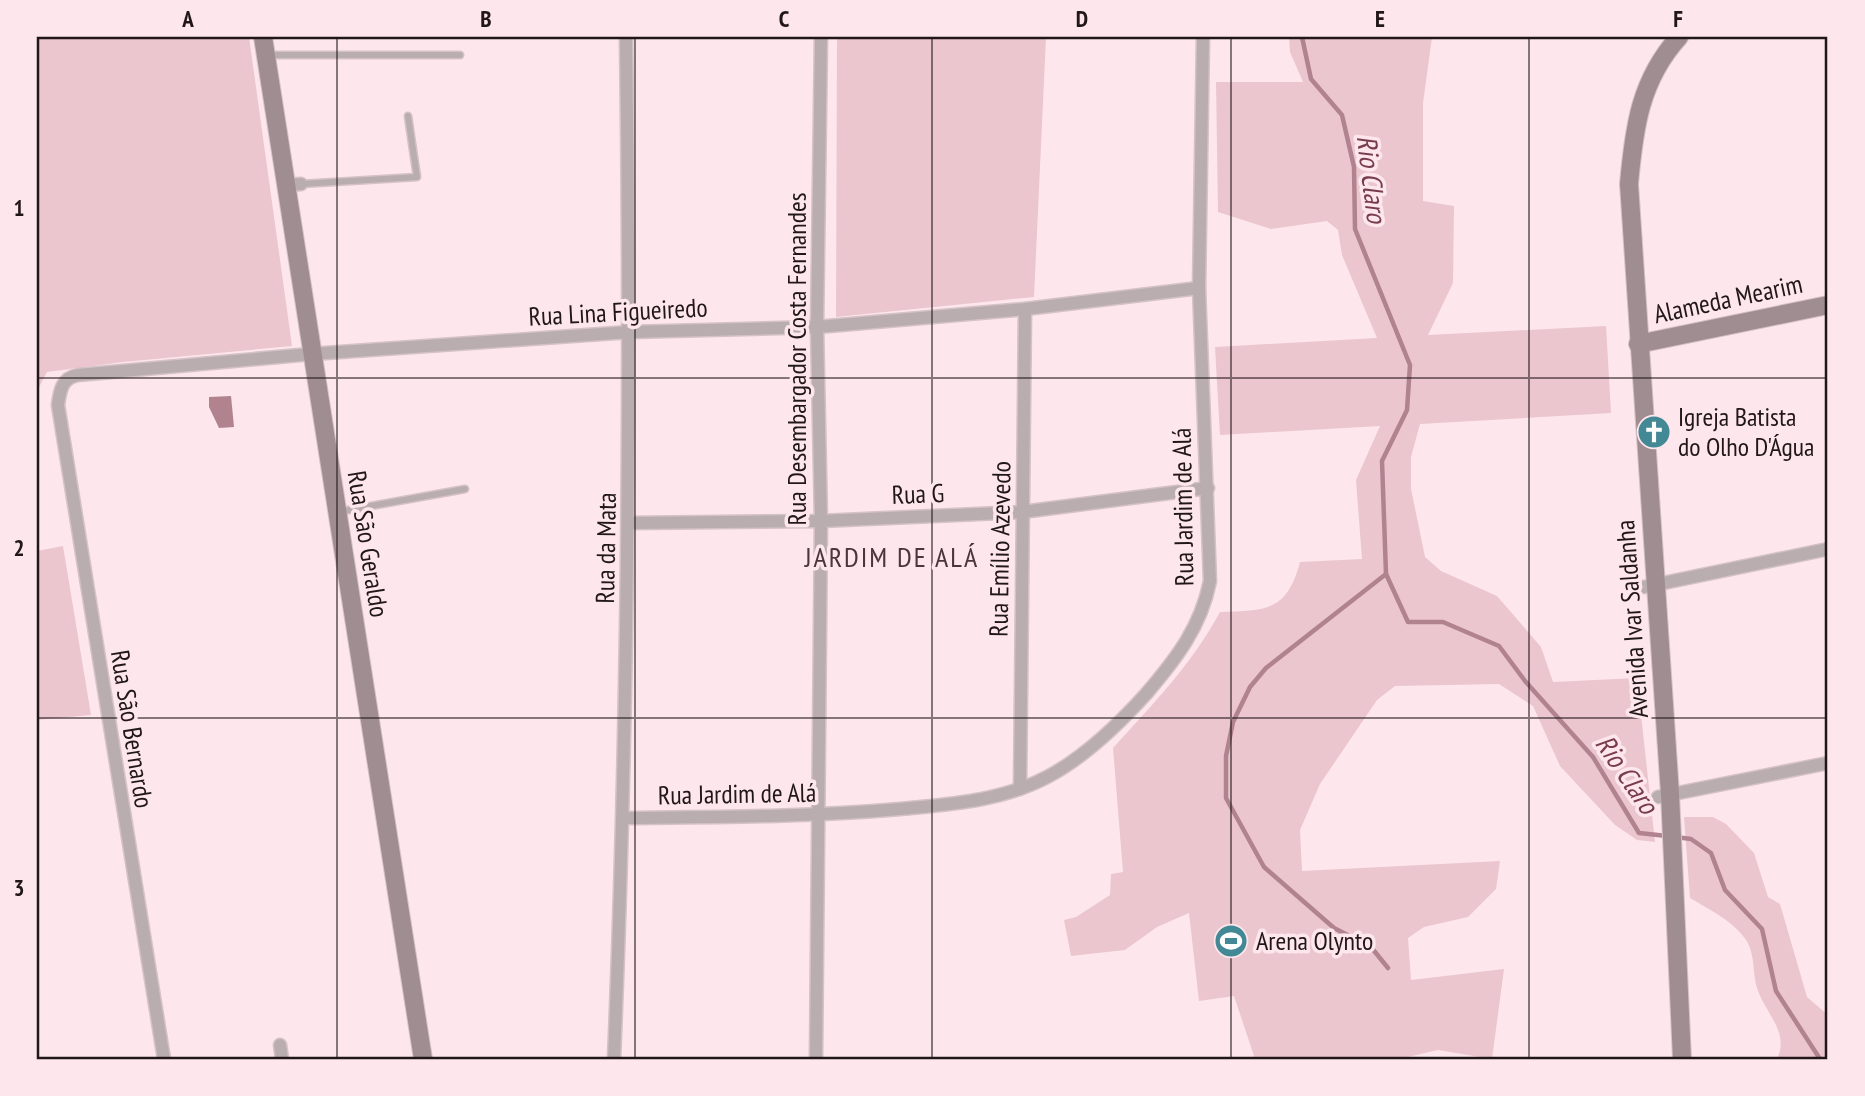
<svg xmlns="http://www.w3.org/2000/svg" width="1865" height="1096" font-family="'PT Sans Narrow',sans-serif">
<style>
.green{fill:#ebc6cf}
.water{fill:#b0838f}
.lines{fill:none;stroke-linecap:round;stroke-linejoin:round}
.stream{stroke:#b0838f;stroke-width:4.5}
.lane-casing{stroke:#d5c2c6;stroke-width:9}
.street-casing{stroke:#d5c2c6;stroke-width:15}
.secondary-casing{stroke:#d5c2c6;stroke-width:20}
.lane{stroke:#b9adaf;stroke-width:6}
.street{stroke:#b9adaf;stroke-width:12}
.secondary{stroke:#9f8d91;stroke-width:18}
.grid{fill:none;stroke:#21171a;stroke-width:2;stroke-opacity:0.55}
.labels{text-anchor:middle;stroke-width:7;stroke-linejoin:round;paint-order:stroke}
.street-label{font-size:26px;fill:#21171a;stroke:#fde7ec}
.poi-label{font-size:26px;fill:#21171a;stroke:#fde7ec;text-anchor:start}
.water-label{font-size:28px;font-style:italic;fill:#783c4e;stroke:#fde7ec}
.neighbourhood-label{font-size:28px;letter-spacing:2px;fill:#4b363b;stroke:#fde7ec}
.neatline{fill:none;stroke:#21171a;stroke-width:2.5}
.grid-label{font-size:23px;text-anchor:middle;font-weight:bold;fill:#21171a}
</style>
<rect width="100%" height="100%" fill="#fde7ec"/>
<g class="green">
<path d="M 37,37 L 249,37 L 292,346 L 123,362 L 47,372 L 37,391 Z"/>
<path d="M 837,37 L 1046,37 L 1034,297 L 836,317 Z"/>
<path d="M 1289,37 L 1432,37 L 1423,103 L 1423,201 L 1454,206 L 1453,283 L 1428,335 L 1606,326 L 1611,413 L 1420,424 L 1411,457 L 1411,489 L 1425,557 L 1441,571 L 1497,596 L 1541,647 L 1553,682 L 1637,678 L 1655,842 L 1637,840 L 1615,825 L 1560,766 L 1533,706 L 1499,684 L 1395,686 L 1377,700 L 1320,784 L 1300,830 L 1302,871 L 1500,861 L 1496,889 L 1468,917 L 1424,927 L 1408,938 L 1411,980 L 1504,969 L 1492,1059 L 1438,1050 L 1399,1059 L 1255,1059 L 1234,996 L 1199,1001 L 1189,913 L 1157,927 L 1125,950 L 1071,956 L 1064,920 L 1076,917 L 1110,895 L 1111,874 L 1123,872 L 1113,748 C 1153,704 1192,664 1220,612 C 1266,610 1287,612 1300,562 L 1362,559 L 1356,480 L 1380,426 L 1220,435 L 1215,347 L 1377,338 L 1342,255 L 1338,230 L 1327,221 L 1271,229 L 1218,212 L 1216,82 L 1303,82 L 1290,52 Z"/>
<path d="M 63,546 L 91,715 L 37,720 L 37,551 Z"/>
<path d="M 1684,817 L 1713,817 L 1726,824 L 1754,853 L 1768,897 L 1780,904 L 1807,997 L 1828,1015 L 1828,1059 L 1777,1059 C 1790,1032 1765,1013 1757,988 C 1752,971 1756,951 1743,936 C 1730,919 1708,909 1690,898 Z"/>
</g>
<path class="water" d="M 231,396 L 234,427 L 219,428 L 209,407 L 209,397 Z"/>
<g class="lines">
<g class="stream">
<path d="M 1302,37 L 1311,79 L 1342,115 L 1354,167 L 1355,229 L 1410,365 L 1407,410 L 1382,461 L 1386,574 L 1408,622 L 1443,622 L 1499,646 L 1525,681 L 1593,757 L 1639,833 L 1667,836"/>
<path d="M 1386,574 L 1266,668 L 1250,687 L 1233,722 L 1226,756 L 1226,798 L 1264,867 L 1334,928 L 1371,947 L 1388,968"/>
<path d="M 1676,837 L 1691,839 L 1711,853 L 1725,890 L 1762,929 L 1776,991 L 1820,1059"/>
</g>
<defs>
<g id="lane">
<path d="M 276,55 L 460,55"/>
<path d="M 301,184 L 417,177 L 408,116"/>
<path d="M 338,512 L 465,489"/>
</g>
<g id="street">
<path d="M 285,185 L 301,184"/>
<path d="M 629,523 L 821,521 L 1022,512 L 1208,488"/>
<path d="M 1644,587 L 1828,549"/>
<path d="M 1020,789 L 1025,309"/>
<path d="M 1658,797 L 1828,763"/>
<path d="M 624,818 C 716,817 808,817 900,809 C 951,804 1003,801 1049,776 C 1086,756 1118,725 1146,694 C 1176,659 1201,627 1210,581 L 1199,288 L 1203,37"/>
<path d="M 280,1045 L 282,1059"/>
<path d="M 164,1059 L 58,405 C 60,390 62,378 78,375 L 311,354 L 630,332 L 817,327 L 1025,309 L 1199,288"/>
<path d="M 614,1059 C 628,718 631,378 626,37"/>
<path d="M 816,1059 L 821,521 L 817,327 L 821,37"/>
</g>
<g id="secondary">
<path d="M 263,37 L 423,1059"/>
<path d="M 1679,37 C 1640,80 1634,128 1629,184 L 1670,794 L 1682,1059"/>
<path d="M 1638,344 L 1828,305"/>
</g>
</defs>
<use href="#lane" class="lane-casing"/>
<use href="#street" class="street-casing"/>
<use href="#secondary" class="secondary-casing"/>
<use href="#lane" class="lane"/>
<use href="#street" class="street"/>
<use href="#secondary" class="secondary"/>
</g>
<path class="grid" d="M 337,37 L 337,1059M 635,37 L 635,1059M 932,37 L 932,1059M 1231,37 L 1231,1059M 1529,37 L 1529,1059M 37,378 L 1828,378M 37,718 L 1828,718"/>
<defs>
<symbol id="church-disc" viewBox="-11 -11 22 22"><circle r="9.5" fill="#438895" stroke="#fde7ec"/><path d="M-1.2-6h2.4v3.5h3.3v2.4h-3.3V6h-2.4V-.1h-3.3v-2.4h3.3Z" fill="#fff"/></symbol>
<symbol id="stadium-disc" viewBox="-11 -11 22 22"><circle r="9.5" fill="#438895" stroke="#fde7ec"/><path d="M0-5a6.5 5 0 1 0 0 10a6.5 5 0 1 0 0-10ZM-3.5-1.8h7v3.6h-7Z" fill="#fff"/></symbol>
</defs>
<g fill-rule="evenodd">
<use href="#church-disc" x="1635" y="413" width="38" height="38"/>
<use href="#stadium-disc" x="1212" y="922" width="38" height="38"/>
</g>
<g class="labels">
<g class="street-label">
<text transform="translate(1728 299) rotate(-12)" y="9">Alameda Mearim</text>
<text transform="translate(618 312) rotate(-3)" y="9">Rua Lina Figueiredo</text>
<text transform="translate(797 359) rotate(-90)" y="9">Rua Desembargador Costa Fernandes</text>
<text transform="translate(918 494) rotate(-2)" y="9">Rua G</text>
<text transform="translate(1183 507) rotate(-91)" y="9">Rua Jardim de Alá</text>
<text transform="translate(368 544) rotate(81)" y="9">Rua São Geraldo</text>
<text transform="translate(606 548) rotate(-89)" y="9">Rua da Mata</text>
<text transform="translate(1000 549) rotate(-89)" y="9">Rua Emílio Azevedo</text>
<text transform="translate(1632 619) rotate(-94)" y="9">Avenida Ivar Saldanha</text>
<text transform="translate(132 729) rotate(81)" y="9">Rua São Bernardo</text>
<text transform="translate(737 794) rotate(-1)" y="9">Rua Jardim de Alá</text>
</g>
<g class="poi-label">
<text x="1678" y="426">Igreja Batista<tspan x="1678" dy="30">do Olho D'Água</tspan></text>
<text x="1256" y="950">Arena Olynto</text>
</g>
<g class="water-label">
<text transform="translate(1372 179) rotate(83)" y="10">Rio Claro</text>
<text transform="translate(1627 774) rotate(56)" y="10">Rio Claro</text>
</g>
<g class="neighbourhood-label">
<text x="892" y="567">JARDIM DE ALÁ</text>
</g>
</g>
<rect width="1865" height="1096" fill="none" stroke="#fde7ec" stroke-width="77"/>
<rect x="38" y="38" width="1788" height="1020" class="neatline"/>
<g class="grid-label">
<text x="188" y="27">A</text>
<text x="486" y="27">B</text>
<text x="784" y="27">C</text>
<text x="1082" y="27">D</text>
<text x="1380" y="27">E</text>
<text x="1678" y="27">F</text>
<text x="19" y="216">1</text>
<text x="19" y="556">2</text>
<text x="19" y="896">3</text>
</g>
</svg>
